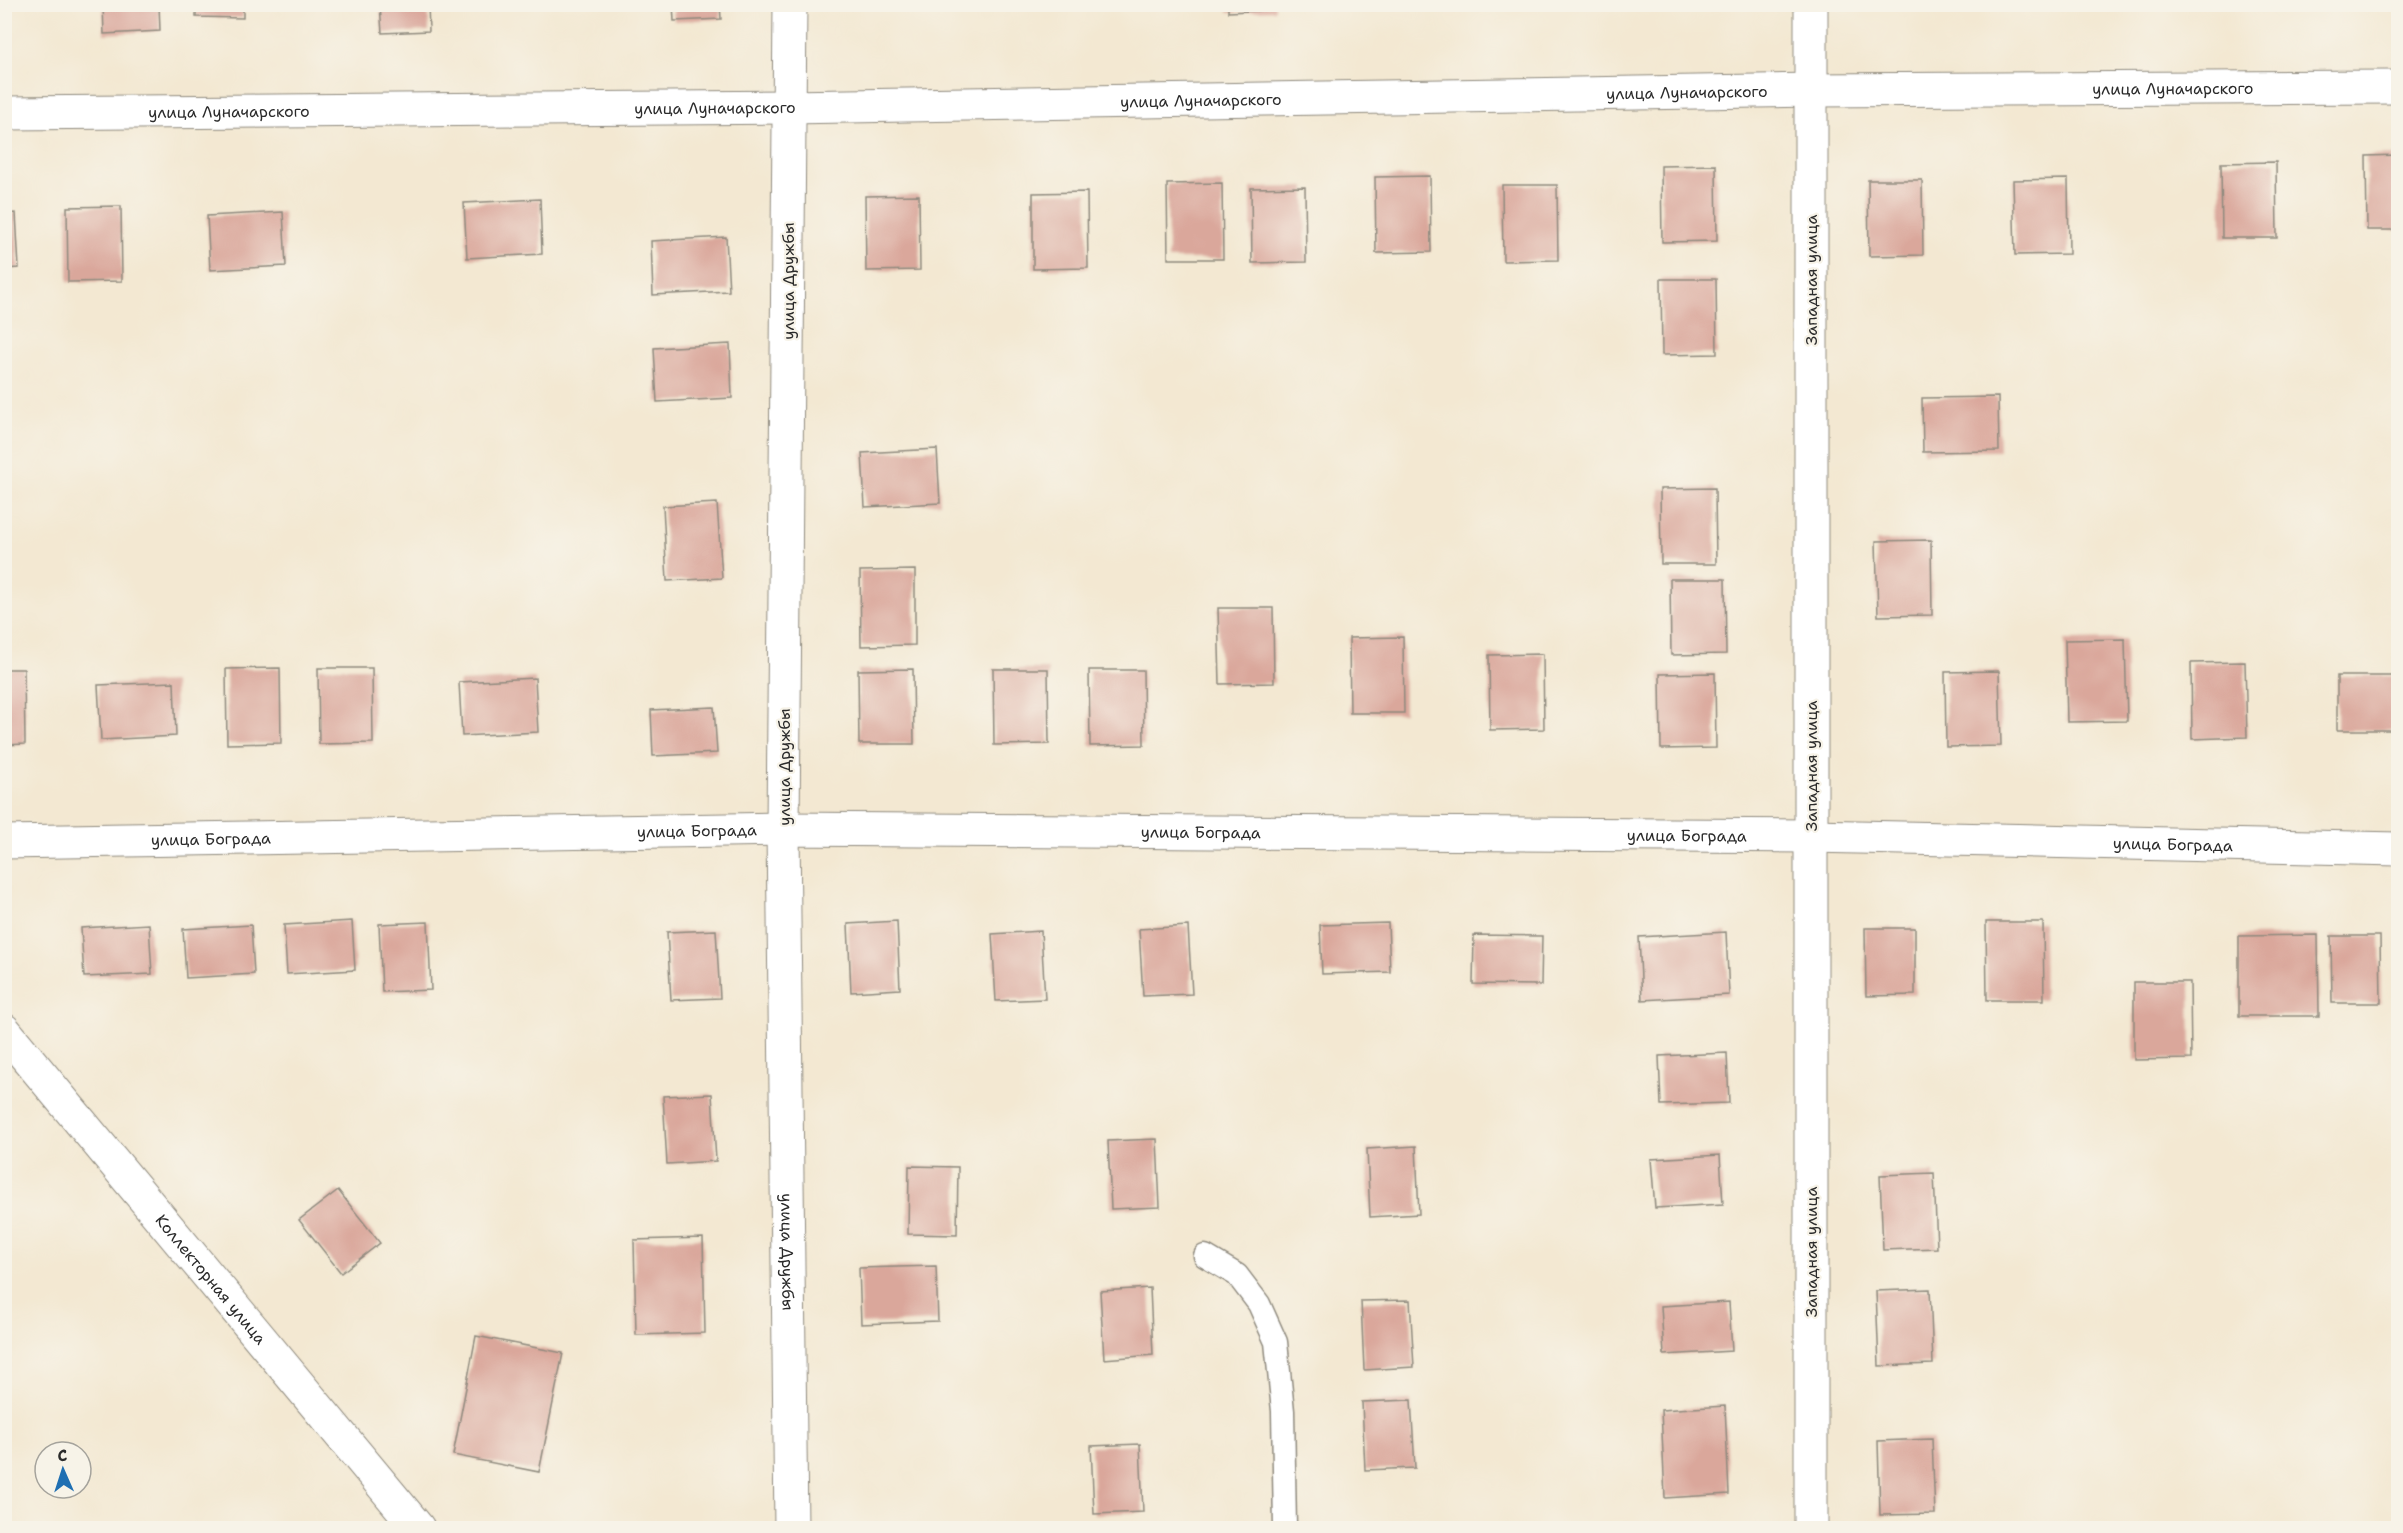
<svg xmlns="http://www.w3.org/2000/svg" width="2403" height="1533" font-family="'Shantell Sans',sans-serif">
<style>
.building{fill:#daa79b}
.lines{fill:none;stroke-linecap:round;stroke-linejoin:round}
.lane-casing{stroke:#8f8a7e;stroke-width:25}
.street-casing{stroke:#8f8a7e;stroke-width:35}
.secondary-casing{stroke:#8f8a7e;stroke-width:35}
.lane{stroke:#fff;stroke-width:22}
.street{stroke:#fff;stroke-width:33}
.secondary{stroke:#fff;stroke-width:33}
.labels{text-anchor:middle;stroke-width:4.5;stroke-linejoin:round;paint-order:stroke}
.street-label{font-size:16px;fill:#2b2b2b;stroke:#f7f3e8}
</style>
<rect width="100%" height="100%" fill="#f7f3e8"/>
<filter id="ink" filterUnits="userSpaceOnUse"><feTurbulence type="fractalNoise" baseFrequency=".0167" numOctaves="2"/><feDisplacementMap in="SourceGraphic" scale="12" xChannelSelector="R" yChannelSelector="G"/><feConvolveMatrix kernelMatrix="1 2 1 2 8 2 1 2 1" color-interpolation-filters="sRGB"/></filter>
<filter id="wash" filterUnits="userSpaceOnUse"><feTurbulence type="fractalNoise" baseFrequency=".008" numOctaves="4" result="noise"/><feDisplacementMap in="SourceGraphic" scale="24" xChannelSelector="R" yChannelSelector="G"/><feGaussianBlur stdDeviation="1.35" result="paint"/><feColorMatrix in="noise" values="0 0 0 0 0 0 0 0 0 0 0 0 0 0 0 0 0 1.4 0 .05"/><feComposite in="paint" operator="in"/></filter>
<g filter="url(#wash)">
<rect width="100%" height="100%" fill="#f3e8d2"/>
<g id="blocks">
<g class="building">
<path d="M 103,4 L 159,4 L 160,31 L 104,34 Z"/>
<path d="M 196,4 L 243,4 L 243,18 L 196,17 Z"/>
<path d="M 380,4 L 428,4 L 429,31 L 382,33 Z"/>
<path d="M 673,4 L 720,4 L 721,19 L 674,21 Z"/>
<path d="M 1228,4 L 1275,4 L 1275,10 L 1228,12 Z"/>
<path d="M 1894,4 L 1952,4 L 1952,6 L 1894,8 Z"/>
<path d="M 2398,155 L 2398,230 L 2367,230 L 2366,156 Z"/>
<path d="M 2276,162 L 2277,238 L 2222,238 L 2221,163 Z"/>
<path d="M 1716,165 L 1717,241 L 1662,242 L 1661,166 Z"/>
<path d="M 1430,176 L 1431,252 L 1376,253 L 1375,177 Z"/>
<path d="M 2068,179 L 2069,254 L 2015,255 L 2013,180 Z"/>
<path d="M 1868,180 L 1922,180 L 1923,255 L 1869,256 Z"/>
<path d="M 1222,183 L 1223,259 L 1168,259 L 1167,184 Z"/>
<path d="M 1502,185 L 1557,185 L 1558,260 L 1503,261 Z"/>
<path d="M 1305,187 L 1306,262 L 1252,263 L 1251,188 Z"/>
<path d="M 1087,192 L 1088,268 L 1033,269 L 1033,193 Z"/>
<path d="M 919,195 L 920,270 L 866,271 L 865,196 Z"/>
<path d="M 540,199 L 542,254 L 467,258 L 464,203 Z"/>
<path d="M 121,206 L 122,281 L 68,282 L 67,207 Z"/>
<path d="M 283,212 L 286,266 L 210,270 L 207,216 Z"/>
<path d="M 16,213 L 19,268 L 4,269 L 4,214 Z"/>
<path d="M 726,237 L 729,291 L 653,295 L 651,241 Z"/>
<path d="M 1661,279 L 1716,279 L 1717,354 L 1662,355 Z"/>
<path d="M 730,344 L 732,398 L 657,402 L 654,348 Z"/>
<path d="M 1998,397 L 1999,451 L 1923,452 L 1922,398 Z"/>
<path d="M 937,449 L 940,503 L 865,507 L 862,453 Z"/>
<path d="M 1715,488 L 1716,564 L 1661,564 L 1660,489 Z"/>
<path d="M 717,503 L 722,578 L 667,581 L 663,506 Z"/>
<path d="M 1931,540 L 1932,615 L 1878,616 L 1876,541 Z"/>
<path d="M 915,570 L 915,645 L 861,646 L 860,571 Z"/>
<path d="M 1670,579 L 1725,579 L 1726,654 L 1671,655 Z"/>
<path d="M 1218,608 L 1273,608 L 1274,683 L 1220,684 Z"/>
<path d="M 1403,637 L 1404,713 L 1350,713 L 1349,638 Z"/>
<path d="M 2125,639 L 2127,721 L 2067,722 L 2065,640 Z"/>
<path d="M 1543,654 L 1544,729 L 1490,730 L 1489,655 Z"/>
<path d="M 2245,662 L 2247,737 L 2192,739 L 2191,663 Z"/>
<path d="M 280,668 L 281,743 L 227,744 L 226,669 Z"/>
<path d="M 318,668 L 372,668 L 373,743 L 319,744 Z"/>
<path d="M 4,669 L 24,669 L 25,744 L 4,745 Z"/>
<path d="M 913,669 L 914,744 L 859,744 L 858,670 Z"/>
<path d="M 993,669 L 1048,669 L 1049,744 L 994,745 Z"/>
<path d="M 1089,670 L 1143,670 L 1144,745 L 1090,746 Z"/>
<path d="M 1999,671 L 2001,746 L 1946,747 L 1945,672 Z"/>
<path d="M 1715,673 L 1716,748 L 1661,749 L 1660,674 Z"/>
<rect x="2337" y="676" width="61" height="54"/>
<path d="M 535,678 L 538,732 L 462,736 L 459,682 Z"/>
<path d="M 174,682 L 176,736 L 101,740 L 98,685 Z"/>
<path d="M 714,707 L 717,753 L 653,756 L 651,710 Z"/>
<path d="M 352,921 L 355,970 L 287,974 L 284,925 Z"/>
<path d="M 897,921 L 900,989 L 851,992 L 848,924 Z"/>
<path d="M 428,922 L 431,990 L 382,992 L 379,924 Z"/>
<path d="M 1986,922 L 2043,922 L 2044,1000 L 1987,1000 Z"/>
<path d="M 1388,923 L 1390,972 L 1322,974 L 1320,925 Z"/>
<path d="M 149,924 L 152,974 L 84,977 L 81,928 Z"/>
<path d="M 251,925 L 254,974 L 186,978 L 183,929 Z"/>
<path d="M 1188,926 L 1192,994 L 1143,996 L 1139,929 Z"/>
<path d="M 1865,928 L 1915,928 L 1915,995 L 1866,996 Z"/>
<path d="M 716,930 L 720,998 L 671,1000 L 667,932 Z"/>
<path d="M 1041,931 L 1045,999 L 996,1001 L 992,934 Z"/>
<path d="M 1726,932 L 1729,995 L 1642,1000 L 1639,937 Z"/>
<path d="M 1474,935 L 1542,936 L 1541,985 L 1473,984 Z"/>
<path d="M 2318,935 L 2319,1016 L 2239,1016 L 2239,936 Z"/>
<path d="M 2331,936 L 2380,936 L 2381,1003 L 2332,1003 Z"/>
<path d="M 2134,982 L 2190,982 L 2191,1059 L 2134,1060 Z"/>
<path d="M 1727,1053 L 1729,1103 L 1661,1105 L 1659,1056 Z"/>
<path d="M 712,1094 L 716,1161 L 667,1164 L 663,1096 Z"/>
<path d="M 1157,1139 L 1160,1207 L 1111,1209 L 1108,1141 Z"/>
<path d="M 1416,1146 L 1419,1214 L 1370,1217 L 1367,1149 Z"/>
<path d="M 1720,1155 L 1723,1204 L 1655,1208 L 1651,1159 Z"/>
<path d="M 909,1166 L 958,1167 L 957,1235 L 908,1234 Z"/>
<path d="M 1934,1173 L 1937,1248 L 1883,1250 L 1880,1175 Z"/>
<path d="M 338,1190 L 380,1243 L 341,1273 L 299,1220 Z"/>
<path d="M 703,1238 L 705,1333 L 636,1335 L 634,1240 Z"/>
<path d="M 936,1266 L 938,1321 L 861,1324 L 859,1268 Z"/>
<path d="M 1150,1288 L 1153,1355 L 1104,1359 L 1100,1291 Z"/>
<path d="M 1930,1289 L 1933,1364 L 1879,1366 L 1876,1291 Z"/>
<path d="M 1410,1300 L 1414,1367 L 1364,1370 L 1361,1301 Z"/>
<path d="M 1729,1302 L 1732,1351 L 1664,1355 L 1661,1306 Z"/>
<path d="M 476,1336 L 563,1353 L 539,1472 L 453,1455 Z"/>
<path d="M 1411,1400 L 1415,1468 L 1365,1470 L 1362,1402 Z"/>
<path d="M 1725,1406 L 1729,1494 L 1665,1498 L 1661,1410 Z"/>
<path d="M 1932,1439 L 1935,1514 L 1880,1515 L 1878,1441 Z"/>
<path d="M 1140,1444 L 1143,1512 L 1094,1514 L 1091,1446 Z"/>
</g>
</g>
</g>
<g filter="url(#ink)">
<use href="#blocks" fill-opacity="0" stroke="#8f8a7e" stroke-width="1.5"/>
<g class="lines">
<defs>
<path id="lane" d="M 1205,1256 L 1237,1275 L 1259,1304 L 1276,1342 L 1283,1411 L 1285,1528"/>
<g id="street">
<path id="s1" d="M 4,113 L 789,107 L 1811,90 L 2398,87"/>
<path id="s2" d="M 4,842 L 783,829 L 1811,836 L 2398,849"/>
<path d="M 1811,1528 L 1811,4"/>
</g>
<g id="secondary">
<path id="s3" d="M 790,4 L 783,829 L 791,1528"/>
<path id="s4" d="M 4,1030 L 418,1528"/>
</g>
</defs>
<use href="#lane" class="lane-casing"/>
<use href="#street" class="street-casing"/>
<use href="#secondary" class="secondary-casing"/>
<use href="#lane" class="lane"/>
<use href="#street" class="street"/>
<use href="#secondary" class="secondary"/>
</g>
</g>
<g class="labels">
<g class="street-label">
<text dy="6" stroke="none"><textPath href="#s1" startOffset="2169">улица Луначарского</textPath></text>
<text dy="6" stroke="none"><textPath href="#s1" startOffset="1683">улица Луначарского</textPath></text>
<text dy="6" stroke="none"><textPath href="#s1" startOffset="1197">улица Луначарского</textPath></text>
<text dy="6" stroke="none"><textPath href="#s1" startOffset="711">улица Луначарского</textPath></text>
<text dy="6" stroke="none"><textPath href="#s1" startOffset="225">улица Луначарского</textPath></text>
<text transform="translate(1811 280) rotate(-90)" y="6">Западная улица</text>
<text transform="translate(788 281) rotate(-90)" y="6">улица Дружбы</text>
<text transform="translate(1811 766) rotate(-90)" y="6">Западная улица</text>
<text transform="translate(784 767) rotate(-90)" y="6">улица Дружбы</text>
<text dy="6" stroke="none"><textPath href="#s2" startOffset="693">улица Бограда</textPath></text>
<text dy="6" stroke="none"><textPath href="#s2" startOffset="1197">улица Бограда</textPath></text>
<text dy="6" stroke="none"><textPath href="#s2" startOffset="1683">улица Бограда</textPath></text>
<text dy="6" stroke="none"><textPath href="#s2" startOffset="207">улица Бограда</textPath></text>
<text dy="6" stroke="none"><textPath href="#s2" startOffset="2169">улица Бограда</textPath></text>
<text dy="6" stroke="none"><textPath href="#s3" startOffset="1248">улица Дружбы</textPath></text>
<text transform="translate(1811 1252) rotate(-90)" y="6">Западная улица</text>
<text dy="6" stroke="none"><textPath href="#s4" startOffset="324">Коллекторная улица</textPath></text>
</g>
</g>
<rect width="2403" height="1533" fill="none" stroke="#f7f3e8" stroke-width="24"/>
<g transform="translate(63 1470) rotate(357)"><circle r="28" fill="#f7f3e8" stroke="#a5a39c" stroke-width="1.5"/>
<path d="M0-4.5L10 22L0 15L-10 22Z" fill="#1f6fb2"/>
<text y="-9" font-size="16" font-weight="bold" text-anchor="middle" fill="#2b2b2b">С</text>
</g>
</svg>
